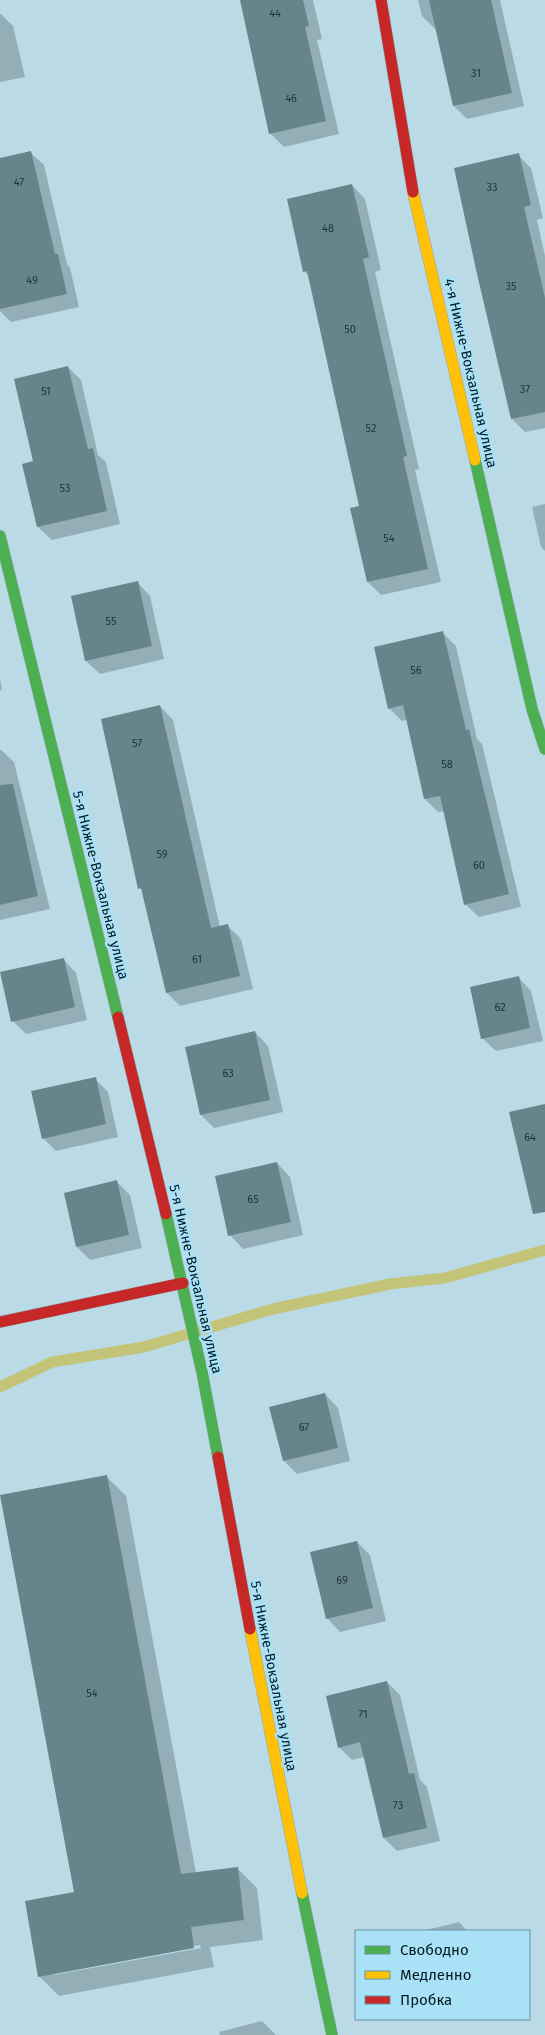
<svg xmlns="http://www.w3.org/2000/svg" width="545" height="2035" font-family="'Fira Sans',sans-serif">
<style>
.shadow{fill:#0003;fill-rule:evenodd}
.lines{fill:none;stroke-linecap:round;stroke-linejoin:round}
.stream{stroke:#c4c478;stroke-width:11}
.building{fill:#67848a}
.fast-casing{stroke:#8ea7b0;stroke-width:12}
.slow-casing{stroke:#8ea7b0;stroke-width:12}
.jam-casing{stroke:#8ea7b0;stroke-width:12}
.fast{stroke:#4caf50;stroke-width:11}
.slow{stroke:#ffc107;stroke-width:11}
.jam{stroke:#c62828;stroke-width:11}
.labels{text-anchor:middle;stroke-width:5;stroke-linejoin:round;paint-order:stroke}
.number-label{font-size:11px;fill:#1d343c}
.street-label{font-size:14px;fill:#041a22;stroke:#a9e2f7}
</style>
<rect width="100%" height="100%" fill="#badae6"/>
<g class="shadow">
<path d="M 241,0 L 313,0 L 322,39 L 317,40 L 339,134 L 284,147 L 270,133 Z"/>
<path d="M 418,0 L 500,0 L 524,106 L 467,119 L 454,106 L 437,29 L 435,29 L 422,16 Z"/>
<path d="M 0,13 L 13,26 L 25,77 L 0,82 Z"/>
<path d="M 30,152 L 44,165 L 67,264 L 70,268 L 79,307 L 11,322 L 0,311 L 0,159 Z"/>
<path d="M 518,155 L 531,168 L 543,218 L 537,220 L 545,256 L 545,428 L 525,432 L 512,419 L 478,274 Z"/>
<path d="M 352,185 L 365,199 L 381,270 L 375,272 L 419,469 L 415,470 L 441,582 L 381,595 L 368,582 L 352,509 L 361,507 L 310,277 L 304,271 Z"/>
<path d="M 68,367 L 81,380 L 98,455 L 106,462 L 120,524 L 52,540 L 38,527 L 24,465 L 34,462 Z"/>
<path d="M 545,504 L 545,551 L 541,547 L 532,507 Z"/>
<path d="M 137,582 L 150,596 L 164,659 L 100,674 L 86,661 Z"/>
<path d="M 443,633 L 456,646 L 477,739 L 482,744 L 521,907 L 479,917 L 465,904 L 445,811 L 438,812 L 425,799 L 407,720 L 402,721 L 389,708 Z"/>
<path d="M 0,679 L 2,690 L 0,690 Z"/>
<path d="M 160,706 L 173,720 L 220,927 L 228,926 L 241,939 L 253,989 L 180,1006 L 167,993 L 144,892 L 140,888 Z"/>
<path d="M 0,749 L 14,762 L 50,909 L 0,920 Z"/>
<path d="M 63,959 L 76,973 L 87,1020 L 26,1034 L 13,1021 Z"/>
<path d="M 518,977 L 531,991 L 543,1041 L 496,1051 L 482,1038 Z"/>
<path d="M 255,1032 L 268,1046 L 283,1112 L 214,1128 L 201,1115 Z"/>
<path d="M 95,1079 L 108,1092 L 118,1137 L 56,1151 L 43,1138 Z"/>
<path d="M 277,1163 L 290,1177 L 303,1235 L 243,1249 L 230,1235 Z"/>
<path d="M 117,1182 L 130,1195 L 142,1248 L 90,1260 L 77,1247 Z"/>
<path d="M 325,1394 L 338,1408 L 350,1461 L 297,1474 L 284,1461 Z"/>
<path d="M 106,1476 L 126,1496 L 196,1873 L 237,1868 L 257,1888 L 263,1940 L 210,1947 L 214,1967 L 59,1996 L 39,1976 L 76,1893 ZM 200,1945 L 201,1948 L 53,1975 L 53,1973 Z"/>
<path d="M 357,1542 L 370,1555 L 386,1621 L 340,1632 L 327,1618 Z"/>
<path d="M 387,1682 L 400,1695 L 420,1780 L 427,1787 L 440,1841 L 397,1851 L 384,1838 L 364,1757 L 352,1760 L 339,1747 Z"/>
<path d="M 459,1922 L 467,1931 L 422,1931 Z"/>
<path d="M 262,2021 L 276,2035 L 220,2035 L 219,2032 Z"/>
</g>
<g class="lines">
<path class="stream" d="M 0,1387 L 52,1362 L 144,1347 L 273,1309 L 390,1284 L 445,1278 L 545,1250"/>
</g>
<g class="building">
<path d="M 240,0 L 303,0 L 309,26 L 305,27 L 326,121 L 269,134 Z"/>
<path d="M 429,0 L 491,0 L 512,93 L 453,106 Z"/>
<path d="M 31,151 L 55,254 L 58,254 L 67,294 L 0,309 L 0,158 Z"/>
<path d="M 519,153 L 531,205 L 524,207 L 545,298 L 545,412 L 511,419 L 477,274 L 454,168 Z"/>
<path d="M 352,184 L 369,257 L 363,259 L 407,456 L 403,457 L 428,569 L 367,582 L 350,508 L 359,506 L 307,271 L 303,272 L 287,199 Z"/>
<path d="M 68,366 L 88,449 L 93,448 L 107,511 L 37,527 L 22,464 L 33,461 L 14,379 Z"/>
<path d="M 138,581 L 152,646 L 85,661 L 71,596 Z"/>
<path d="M 443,631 L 466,730 L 469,729 L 509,894 L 464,905 L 440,796 L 424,799 L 403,705 L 388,709 L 374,647 Z"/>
<path d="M 160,705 L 211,928 L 228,924 L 240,976 L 166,993 L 141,888 L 138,889 L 101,719 Z"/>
<path d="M 13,784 L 38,896 L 0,905 L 0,785 Z"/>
<path d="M 64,958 L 75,1007 L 11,1022 L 0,972 Z"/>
<path d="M 519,976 L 530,1028 L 481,1039 L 470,987 Z"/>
<path d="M 255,1031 L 270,1100 L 200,1115 L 185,1047 Z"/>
<path d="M 96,1077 L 106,1124 L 42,1139 L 31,1091 Z"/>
<path d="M 545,1104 L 545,1212 L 533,1214 L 509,1112 Z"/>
<path d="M 277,1162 L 291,1222 L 228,1236 L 215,1176 Z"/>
<path d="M 117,1180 L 129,1235 L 76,1247 L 64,1193 Z"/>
<path d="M 325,1393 L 338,1448 L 283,1461 L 269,1407 Z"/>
<path d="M 107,1475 L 181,1874 L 238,1867 L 244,1920 L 191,1927 L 194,1948 L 38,1977 L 25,1901 L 74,1892 L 0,1495 Z"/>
<path d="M 357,1541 L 373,1608 L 326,1619 L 310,1552 Z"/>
<path d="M 387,1681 L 409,1774 L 414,1773 L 427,1828 L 383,1838 L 360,1742 L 338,1748 L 326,1696 Z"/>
</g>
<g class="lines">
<defs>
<g id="fast">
<path d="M 475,460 L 532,709 L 545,749"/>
<path d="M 0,536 L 118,1017"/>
<path d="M 166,1214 L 202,1372 L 218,1457"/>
<path d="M 302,1893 L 332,2035"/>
</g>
<g id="slow">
<path d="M 413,192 L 475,460"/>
<path d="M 250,1629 L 302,1893"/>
</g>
<g id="jam">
<path d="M 381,0 L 413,192"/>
<path d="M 118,1017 L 166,1214"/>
<path d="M 0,1322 L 183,1283"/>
<path d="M 218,1457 L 250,1629"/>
</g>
</defs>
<use href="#fast" class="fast-casing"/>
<use href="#slow" class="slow-casing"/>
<use href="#jam" class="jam-casing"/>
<use href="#fast" class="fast"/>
<use href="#slow" class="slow"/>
<use href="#jam" class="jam"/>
</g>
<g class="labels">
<g class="number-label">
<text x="275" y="17">44</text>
<text x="476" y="77">31</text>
<text x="291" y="102">46</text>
<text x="19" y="186">47</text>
<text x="492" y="191">33</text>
<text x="328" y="232">48</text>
<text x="32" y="284">49</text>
<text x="511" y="290">35</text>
<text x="350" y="333">50</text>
<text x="525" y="393">37</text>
<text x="46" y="395">51</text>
<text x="371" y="432">52</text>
<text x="65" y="492">53</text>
<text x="389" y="542">54</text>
<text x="111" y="625">55</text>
<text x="416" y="674">56</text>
<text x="137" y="747">57</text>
<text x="447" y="768">58</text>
<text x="162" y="858">59</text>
<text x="479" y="869">60</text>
<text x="197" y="963">61</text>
<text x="500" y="1011">62</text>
<text x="228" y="1077">63</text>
<text x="530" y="1141">64</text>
<text x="253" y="1203">65</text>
<text x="304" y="1431">67</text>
<text x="342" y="1584">69</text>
<text x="92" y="1697">54</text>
<text x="363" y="1718">71</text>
<text x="398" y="1809">73</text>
</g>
<g class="street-label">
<text transform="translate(471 373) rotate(77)" y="5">4-я Нижне-Вокзальная улица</text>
<text transform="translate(101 885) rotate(76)" y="5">5-я Нижне-Вокзальная улица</text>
<text transform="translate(196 1279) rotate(77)" y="5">5-я Нижне-Вокзальная улица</text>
<text transform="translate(274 1676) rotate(79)" y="5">5-я Нижне-Вокзальная улица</text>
</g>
</g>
<rect x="355" y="1930" width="175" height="90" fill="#a9e2f7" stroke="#6792a2"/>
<rect x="365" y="1946" width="25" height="8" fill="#4caf50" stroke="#6792a2"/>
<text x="400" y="1955" font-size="15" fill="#041a22">Свободно</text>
<rect x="365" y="1971" width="25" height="8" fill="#ffc107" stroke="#6792a2"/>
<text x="400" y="1980" font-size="15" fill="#041a22">Медленно</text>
<rect x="365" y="1996" width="25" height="8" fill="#c62828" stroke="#6792a2"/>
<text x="400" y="2005" font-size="15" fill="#041a22">Пробка</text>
</svg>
